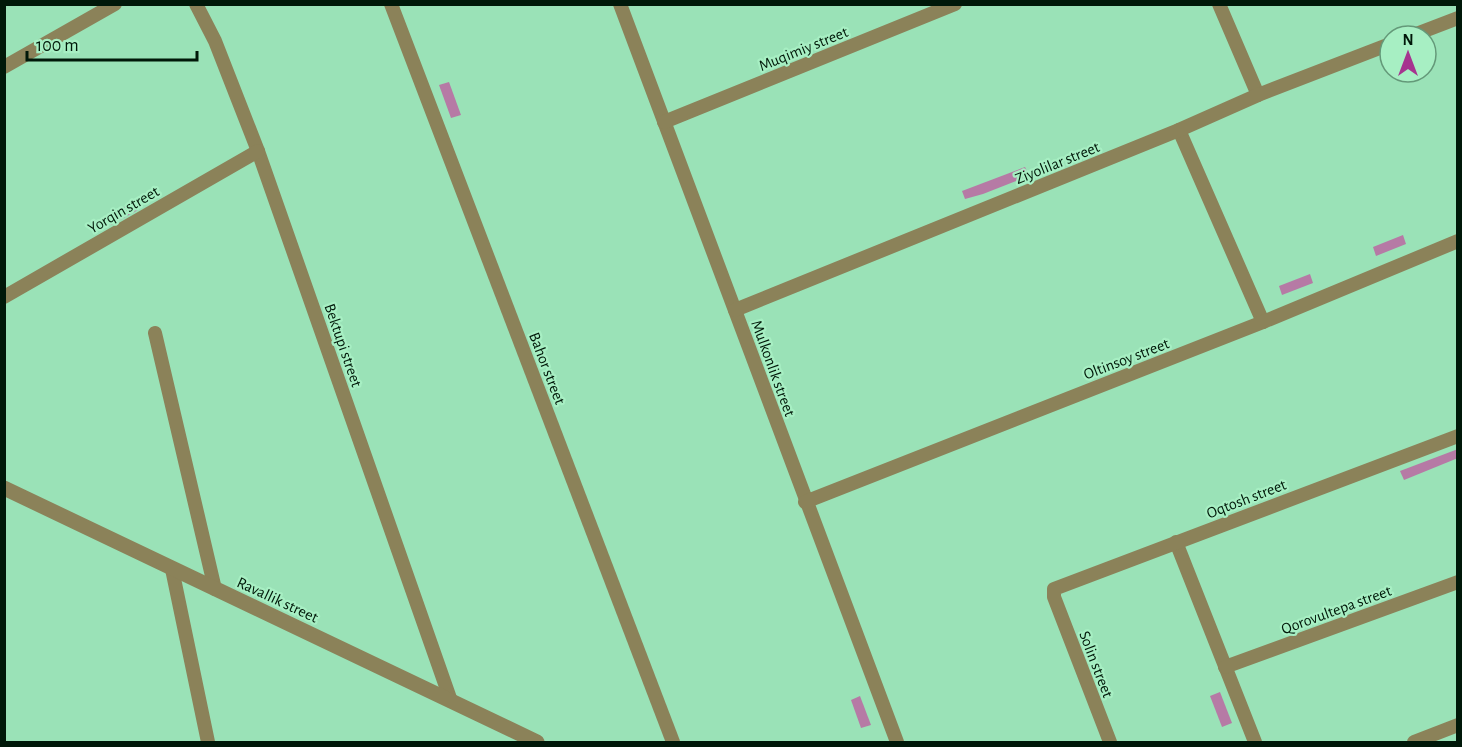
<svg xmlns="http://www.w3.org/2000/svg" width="1462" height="747" font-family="'Alegreya Sans',sans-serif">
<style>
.building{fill:#b67aa5}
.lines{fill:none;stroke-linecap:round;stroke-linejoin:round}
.minor{stroke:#8b8259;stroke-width:14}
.tertiary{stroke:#8b8259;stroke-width:15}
.labels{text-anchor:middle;stroke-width:4.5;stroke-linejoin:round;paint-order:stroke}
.street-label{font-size:16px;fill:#001809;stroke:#a7efc3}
</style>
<rect width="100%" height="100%" fill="#9ae2b7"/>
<g class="building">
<path d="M 449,82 L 461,115 L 451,118 L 439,85 Z"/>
<path d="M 1025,167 L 1029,176 L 983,194 L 965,199 L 962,191 Z"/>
<path d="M 133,202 L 138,210 L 111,225 L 106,217 Z"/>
<path d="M 1403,235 L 1406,244 L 1376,256 L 1373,247 Z"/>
<path d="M 1310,274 L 1313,283 L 1282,295 L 1279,286 Z"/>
<path d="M 1458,449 L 1458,458 L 1404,480 L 1400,471 Z"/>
<path d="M 1220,692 L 1232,723 L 1222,727 L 1210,696 Z"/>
<path d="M 860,696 L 871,725 L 861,728 L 851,700 Z"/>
</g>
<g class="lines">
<g class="minor">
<path d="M 196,4 L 215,41 L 258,151 L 451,701"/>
<path d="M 391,4 L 673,742"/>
<path d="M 620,4 L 897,742"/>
<path d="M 1219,4 L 1258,95"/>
<path d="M 1411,36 L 1458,18"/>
<path d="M 4,67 L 115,4"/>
<path d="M 664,122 L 955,4"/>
<path d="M 1179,130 L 1263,322"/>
<path d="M 4,297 L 258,151"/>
<path d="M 735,310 L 1179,130 L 1258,95 L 1390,44"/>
<path d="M 155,333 L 215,589"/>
<path d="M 805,502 L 1263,322 L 1458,241"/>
<path d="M 1176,542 L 1255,742"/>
<path d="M 172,569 L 208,742"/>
<path d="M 1225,667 L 1458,582"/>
<path d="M 1110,742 L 1054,597 L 1054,589 L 1458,436"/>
<path d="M 1414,742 L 1458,725"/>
</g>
<path class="tertiary" d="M 4,488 L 537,742"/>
</g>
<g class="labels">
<g class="street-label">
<text transform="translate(803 48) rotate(-22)" y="6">Muqimiy street</text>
<text transform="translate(1057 162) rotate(-22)" y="6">Ziyolilar street</text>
<text transform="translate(123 209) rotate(-30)" y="6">Yorqin street</text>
<text transform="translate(344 345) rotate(71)" y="6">Bektupi street</text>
<text transform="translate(1126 358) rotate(-21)" y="6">Oltinsoy street</text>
<text transform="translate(548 368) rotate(69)" y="6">Bahor street</text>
<text transform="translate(774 368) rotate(70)" y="6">Mulkonlik street</text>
<text transform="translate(1246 498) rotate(-21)" y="6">Oqtosh street</text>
<text transform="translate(278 599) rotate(25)" y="6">Ravallik street</text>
<text transform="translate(1336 609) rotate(-20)" y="6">Qorovultepa street</text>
<text transform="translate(1097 664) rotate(69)" y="6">Solin street</text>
</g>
</g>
<rect width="1462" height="747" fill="none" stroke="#001809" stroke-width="12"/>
<g transform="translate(1408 54)"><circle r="28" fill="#a7efc3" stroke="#649979" stroke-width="1.5"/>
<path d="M0-4.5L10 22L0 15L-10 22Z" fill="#a6348f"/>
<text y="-9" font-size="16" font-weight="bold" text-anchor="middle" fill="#001809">N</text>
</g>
<path d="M27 51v9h170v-9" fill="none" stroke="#001809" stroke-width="3"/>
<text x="36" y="51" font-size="18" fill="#001809" stroke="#a7efc3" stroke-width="4.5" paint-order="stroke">100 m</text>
</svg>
